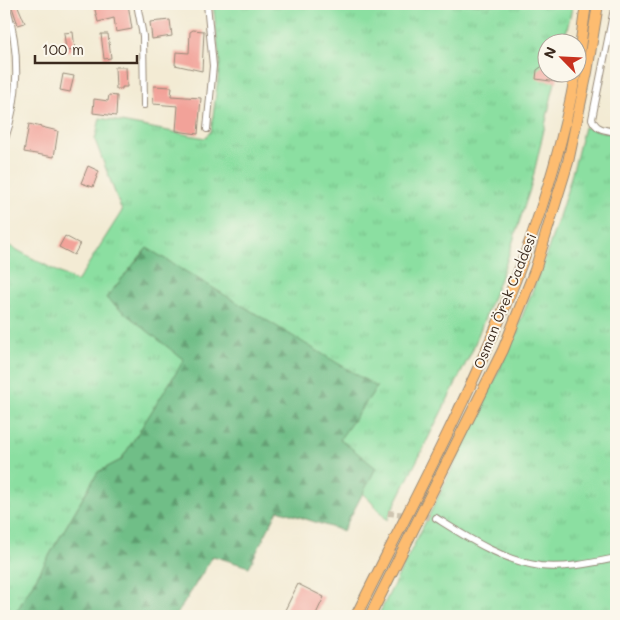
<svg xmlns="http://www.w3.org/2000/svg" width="620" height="620" font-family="Mali,sans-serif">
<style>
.grass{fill:url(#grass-tufts);stroke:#638460}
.forest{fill:url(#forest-firs);stroke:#567452}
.building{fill:#f2a299}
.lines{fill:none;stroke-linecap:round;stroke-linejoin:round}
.minor-tunnel{stroke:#cec4b0;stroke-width:6;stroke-dasharray:6 3;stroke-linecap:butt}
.minor-casing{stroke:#978a79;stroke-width:8}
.primary-casing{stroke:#978a79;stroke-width:12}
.minor{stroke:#fff;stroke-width:6}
.primary{stroke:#fdbc70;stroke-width:10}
.labels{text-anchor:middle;stroke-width:4;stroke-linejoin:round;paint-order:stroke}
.street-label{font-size:14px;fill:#3b2a1e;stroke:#fbf7ec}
</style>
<defs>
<pattern id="grass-tufts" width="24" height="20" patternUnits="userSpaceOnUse" patternTransform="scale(1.25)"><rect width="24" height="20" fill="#8bdfa1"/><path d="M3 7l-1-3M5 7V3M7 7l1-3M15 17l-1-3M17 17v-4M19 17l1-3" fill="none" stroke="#79c08a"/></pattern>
<pattern id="forest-firs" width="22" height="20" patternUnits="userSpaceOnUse" patternTransform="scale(1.25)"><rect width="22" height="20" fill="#70be87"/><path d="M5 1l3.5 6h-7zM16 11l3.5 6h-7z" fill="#5d9b6e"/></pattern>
</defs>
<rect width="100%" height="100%" fill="#fbf7ec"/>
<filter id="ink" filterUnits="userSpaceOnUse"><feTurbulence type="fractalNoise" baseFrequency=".02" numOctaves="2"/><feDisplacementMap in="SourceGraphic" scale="10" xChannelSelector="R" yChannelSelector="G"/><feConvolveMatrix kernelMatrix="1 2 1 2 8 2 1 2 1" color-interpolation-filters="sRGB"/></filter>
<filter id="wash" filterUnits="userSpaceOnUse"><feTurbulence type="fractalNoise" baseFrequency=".0096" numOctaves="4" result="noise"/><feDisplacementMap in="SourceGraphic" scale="20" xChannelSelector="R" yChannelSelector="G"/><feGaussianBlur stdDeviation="1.12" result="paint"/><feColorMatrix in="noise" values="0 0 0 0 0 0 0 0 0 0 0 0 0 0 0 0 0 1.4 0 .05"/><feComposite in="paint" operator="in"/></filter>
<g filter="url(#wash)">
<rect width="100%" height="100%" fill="#f3ebd4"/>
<g class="grass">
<path d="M 213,4 L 573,4 L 564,42 L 548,42 L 548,72 L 557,73 L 531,186 L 506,263 L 472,351 L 387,520 L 147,248 L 106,298 L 185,360 L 121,460 L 98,472 L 14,616 L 4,616 L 4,243 L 77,282 L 122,211 L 95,140 L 100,118 L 205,138 L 211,131 L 220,63 Z"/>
<path d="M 584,127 L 616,135 L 616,616 L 378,616 C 457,458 544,301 584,127 Z"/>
</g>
<path class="forest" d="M 147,248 L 377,387 L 340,439 L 376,468 L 343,531 L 278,510 L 249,567 L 213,556 L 176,616 L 14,616 L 98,472 L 121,460 L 184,360 L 106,298 Z"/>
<g id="blocks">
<g class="building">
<path d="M 11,4 L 17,4 L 25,23 L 18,25 Z"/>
<path d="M 101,4 L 128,4 L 132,29 L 116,32 L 114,18 L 98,22 L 94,6 Z"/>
<path d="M 170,20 L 172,36 L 152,39 L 150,22 Z"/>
<path d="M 193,30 L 204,31 L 202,71 L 175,65 L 176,52 L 189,53 L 190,32 Z"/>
<path d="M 73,32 L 75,50 L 66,51 L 64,33 Z"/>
<path d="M 101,34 L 108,34 L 111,58 L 104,59 Z"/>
<path d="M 548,62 L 548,72 L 558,72 L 557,82 L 536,79 L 537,70 Z"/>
<path d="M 115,67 L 126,67 L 127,87 L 122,87 L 122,89 L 116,89 Z"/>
<path d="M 63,74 L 74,76 L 70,92 L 60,90 Z"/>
<path d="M 154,86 L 172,87 L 171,96 L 201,98 L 198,134 L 176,131 L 178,106 L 153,104 Z"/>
<path d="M 109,95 L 117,96 L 116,116 L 93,113 L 94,99 L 108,101 Z"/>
<path d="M 29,124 L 58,131 L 54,157 L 24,152 Z"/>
<path d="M 88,166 L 99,171 L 93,187 L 81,183 Z"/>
<path d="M 65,236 L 80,244 L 74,255 L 59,247 Z"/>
<path d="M 298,584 L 324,597 L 315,616 L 282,616 Z"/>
</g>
</g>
</g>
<g filter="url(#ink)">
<use href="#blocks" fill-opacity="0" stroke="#978a79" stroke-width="1"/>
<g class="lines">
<path class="minor-tunnel" d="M 388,513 L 436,518"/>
<defs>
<g id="minor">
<path d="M 137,4 L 143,36 L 144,105"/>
<path d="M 207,4 L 213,66 L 207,129"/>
<path d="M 615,4 L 592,119 C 596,130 606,130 616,132"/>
<path d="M 4,142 C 20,96 20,50 6,4"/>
<path d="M 436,518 C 468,538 501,560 540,566 C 564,569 592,563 616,558"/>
</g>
<g id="primary">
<path d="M 578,62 L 586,4"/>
<path d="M 356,616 C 444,439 540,270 576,72"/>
<path d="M 370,616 L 503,350 L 535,270 L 568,162 L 587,72 L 598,4"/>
</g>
</defs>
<use href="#minor" class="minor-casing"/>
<use href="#primary" class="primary-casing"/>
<use href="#minor" class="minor"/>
<use href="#primary" class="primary"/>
</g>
</g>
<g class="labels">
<g class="street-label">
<text transform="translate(505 301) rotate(-68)" y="5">Osman Örek Caddesi</text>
</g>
</g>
<rect width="620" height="620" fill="none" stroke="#fbf7ec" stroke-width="20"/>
<g transform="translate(562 58) rotate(294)"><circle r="24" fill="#fbf7ec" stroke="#aea59a"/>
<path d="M0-4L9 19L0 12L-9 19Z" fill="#c8321e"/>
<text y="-8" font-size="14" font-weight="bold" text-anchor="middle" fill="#3b2a1e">N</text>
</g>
<path d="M35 55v8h102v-8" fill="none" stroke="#3b2a1e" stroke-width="2.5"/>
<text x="42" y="55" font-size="15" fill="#3b2a1e" stroke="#fbf7ec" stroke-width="4" paint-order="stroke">100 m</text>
</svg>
